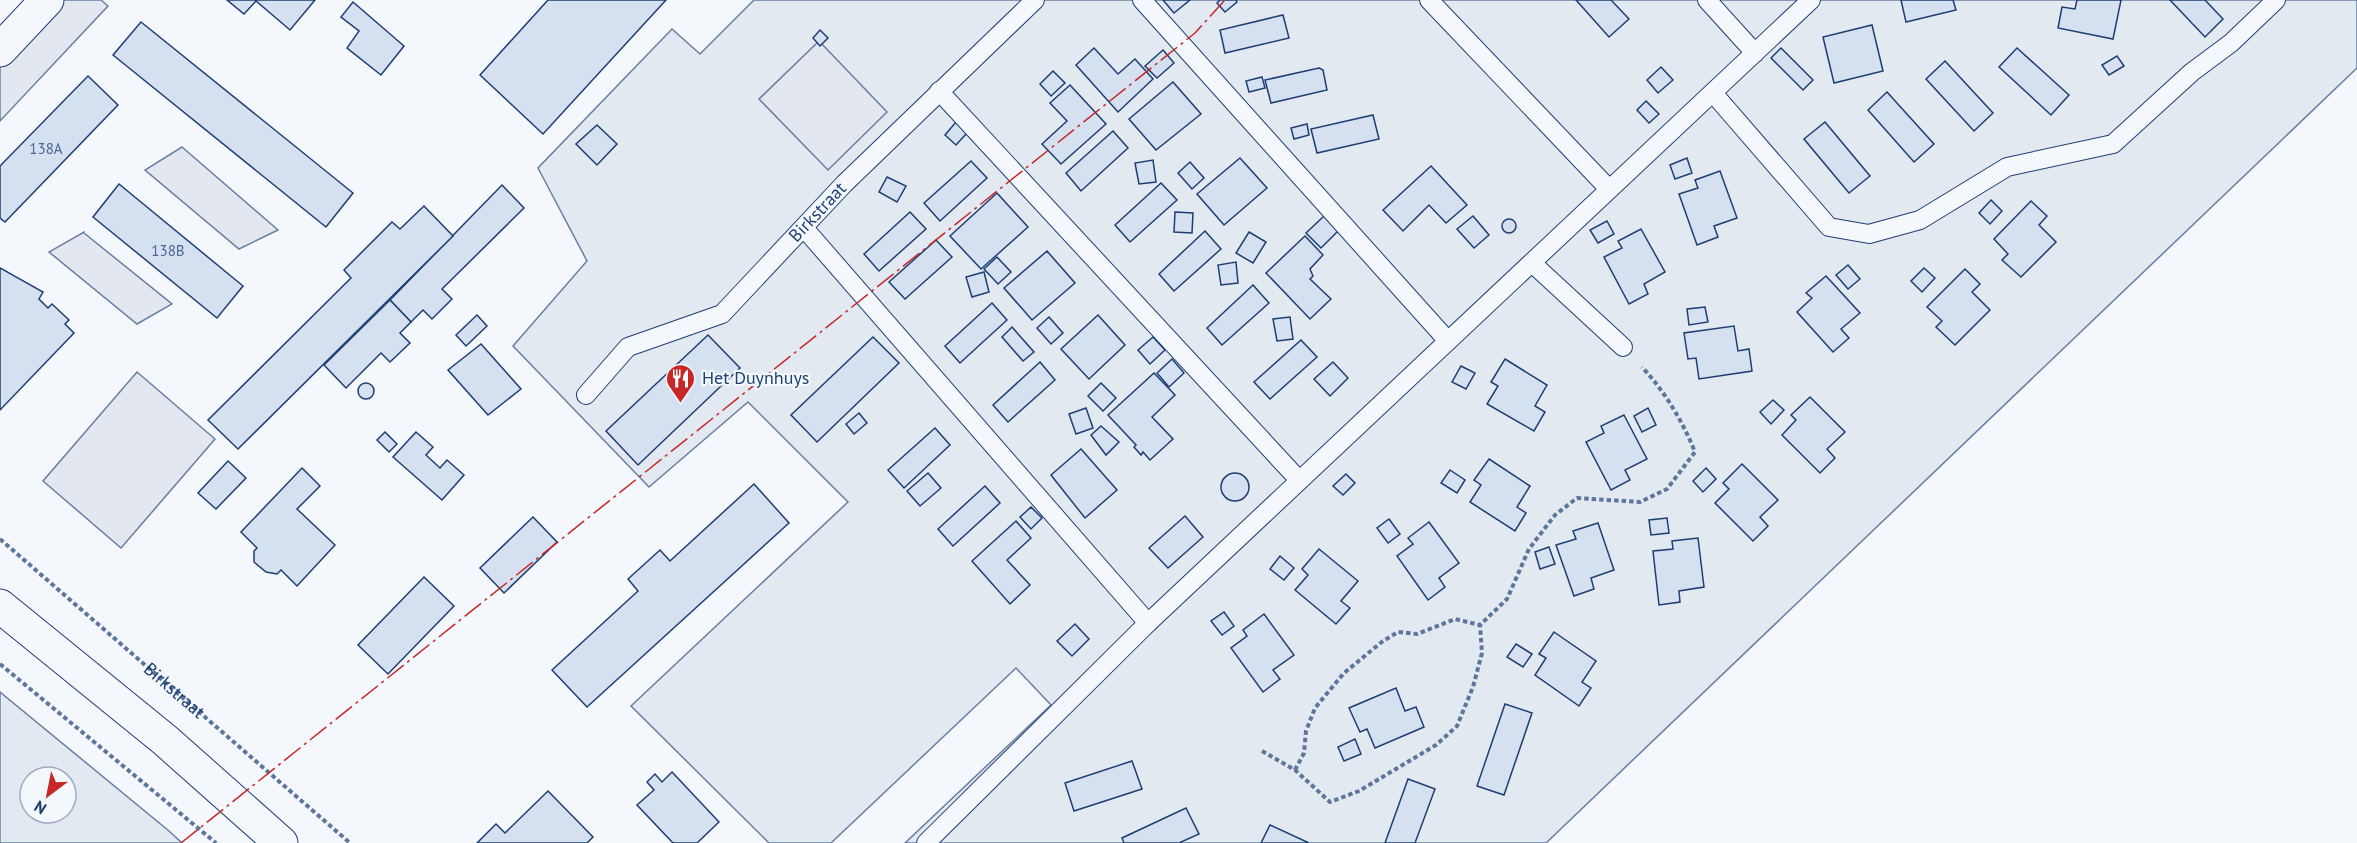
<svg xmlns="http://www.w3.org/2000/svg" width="2357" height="843" font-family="'PT Sans',sans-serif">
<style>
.green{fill:#e3e9f0;stroke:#687fa3;stroke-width:1.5;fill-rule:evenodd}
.parking{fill:#e3e8f0;stroke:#687fa3;stroke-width:1.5}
.building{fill:#d5e0f0;stroke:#1d3f73;stroke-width:1.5}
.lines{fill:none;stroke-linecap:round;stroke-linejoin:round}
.service-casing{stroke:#1d3f73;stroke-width:20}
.minor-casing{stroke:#1d3f73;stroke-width:35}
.primary-casing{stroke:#1d3f73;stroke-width:35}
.path{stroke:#5e769c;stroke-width:4;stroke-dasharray:4.5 3;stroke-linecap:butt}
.service{stroke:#f4f7fb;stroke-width:18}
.minor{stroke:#f4f7fb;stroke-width:33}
.primary{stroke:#f4f7fb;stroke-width:33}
.power{stroke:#c62828;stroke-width:1.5;stroke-dasharray:21 4.5 3 4.5;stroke-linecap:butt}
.labels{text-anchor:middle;stroke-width:4.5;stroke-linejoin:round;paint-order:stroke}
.number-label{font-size:15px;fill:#4b6792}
.street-label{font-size:18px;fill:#1d3f73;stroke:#f4f7fb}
.poi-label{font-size:18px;fill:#1d3f73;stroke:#f4f7fb;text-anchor:start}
</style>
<rect width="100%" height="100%" fill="#f4f7fb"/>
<g class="green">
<path d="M 754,0 L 2357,0 L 2357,68 L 1546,843 L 905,843 L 1051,705 L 1016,668 L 831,843 L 769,843 L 631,706 L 848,502 L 748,402 L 649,487 L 513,346 L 587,261 L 538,168 L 672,29 L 700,54 Z"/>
<path d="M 0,692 L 169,831 L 182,843 L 0,843 ZM 30,777 L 66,777 L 66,813 L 30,813 Z"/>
</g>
<g class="parking">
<path d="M 47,0 L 101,0 L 108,6 L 0,121 L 0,50 Z"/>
<path d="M 819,41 L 887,112 L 828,170 L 759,99 Z"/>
<path d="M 182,147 L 278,230 L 239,249 L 145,170 Z"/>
<path d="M 84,232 L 84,233 L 172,304 L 137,324 L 49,252 Z"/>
<path d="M 137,372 L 215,439 L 121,548 L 43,481 Z"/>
</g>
<g class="building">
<path d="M 227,0 L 315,0 L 290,30 L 256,1 L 244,14 Z"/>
<path d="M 548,0 L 666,0 L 543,134 L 480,75 Z"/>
<path d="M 1163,0 L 1190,0 L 1174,13 Z"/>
<path d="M 1220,0 L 1236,0 L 1237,2 L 1225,12 L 1217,3 Z"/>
<path d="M 1576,0 L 1611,0 L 1629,19 L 1609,37 Z"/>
<path d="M 1901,0 L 1953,0 L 1956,10 L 1906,22 Z"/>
<path d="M 2077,0 L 2121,0 L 2113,39 L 2058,28 L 2062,7 L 2075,9 Z"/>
<path d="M 2170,0 L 2205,0 L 2223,19 L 2205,37 Z"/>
<path d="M 353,2 L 404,46 L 381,75 L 347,48 L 359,31 L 341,17 Z"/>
<path d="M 1283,15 L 1289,38 L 1225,53 L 1220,30 Z"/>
<path d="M 141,22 L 353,193 L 326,227 L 113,55 Z"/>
<path d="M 1872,25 L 1883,71 L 1834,83 L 1823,37 Z"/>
<path d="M 820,30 L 828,38 L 820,46 L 813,38 Z"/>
<path d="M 1094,48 L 1118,74 L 1135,59 L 1153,79 L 1118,112 L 1076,65 Z"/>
<path d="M 1781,48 L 1813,80 L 1803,90 L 1771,58 Z"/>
<path d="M 2017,48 L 2069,95 L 2051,115 L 1999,67 Z"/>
<path d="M 1163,50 L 1174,63 L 1157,78 L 1145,66 Z"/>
<path d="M 2117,56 L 2124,66 L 2109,75 L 2102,65 Z"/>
<path d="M 1945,61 L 1993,113 L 1974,131 L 1926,79 Z"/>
<path d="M 1661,67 L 1673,80 L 1658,93 L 1647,80 Z"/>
<path d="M 1319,68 L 1323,70 L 1327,90 L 1271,103 L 1265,80 Z"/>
<path d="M 1053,71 L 1065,83 L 1051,96 L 1040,84 Z"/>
<path d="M 88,76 L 118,105 L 5,222 L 0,218 L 0,166 Z"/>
<path d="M 1262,77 L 1265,88 L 1249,92 L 1246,81 Z"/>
<path d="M 1173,82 L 1201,114 L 1156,150 L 1129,119 Z"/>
<path d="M 1070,85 L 1106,124 L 1061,164 L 1042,144 L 1067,121 L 1050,103 Z"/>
<path d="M 1887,92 L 1934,144 L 1914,162 L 1868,110 Z"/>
<path d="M 1646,101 L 1659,114 L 1649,123 L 1637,110 Z"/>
<path d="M 1373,115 L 1379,139 L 1317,153 L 1311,129 Z"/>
<path d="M 956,122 L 967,133 L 956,145 L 945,135 Z"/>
<path d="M 1825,122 L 1870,176 L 1849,193 L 1804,139 Z"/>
<path d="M 1307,124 L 1309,135 L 1294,139 L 1291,128 Z"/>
<path d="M 597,125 L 617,144 L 597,165 L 576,144 Z"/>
<path d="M 1113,131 L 1128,148 L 1081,191 L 1066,173 Z"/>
<path d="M 1240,158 L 1267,188 L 1224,225 L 1197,194 Z"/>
<path d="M 1687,158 L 1692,173 L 1675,179 L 1670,165 Z"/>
<path d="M 1153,160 L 1156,182 L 1139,184 L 1135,163 Z"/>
<path d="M 971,161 L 987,178 L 940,221 L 924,203 Z"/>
<path d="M 1190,162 L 1204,178 L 1192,189 L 1178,173 Z"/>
<path d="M 1431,166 L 1467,205 L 1446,223 L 1429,205 L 1403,231 L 1383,210 Z"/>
<path d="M 1720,171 L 1737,218 L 1714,226 L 1718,237 L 1697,245 L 1679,194 L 1698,188 L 1695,180 Z"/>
<path d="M 887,177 L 906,186 L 897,202 L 879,192 Z"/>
<path d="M 1161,183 L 1177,200 L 1130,242 L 1115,225 Z"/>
<path d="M 119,184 L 243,286 L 217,318 L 93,217 Z"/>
<path d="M 502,185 L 524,208 L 442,289 L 452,299 L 432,319 L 423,310 L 411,322 L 390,300 Z"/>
<path d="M 997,193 L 1028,227 L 981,269 L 950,236 Z"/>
<path d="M 1991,200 L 2002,211 L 1990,224 L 1979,213 Z"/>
<path d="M 2031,201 L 2047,216 L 2039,225 L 2056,242 L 2021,277 L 2002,260 L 2008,254 L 1994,239 Z"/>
<path d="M 424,206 L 453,236 L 238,449 L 208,420 L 351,278 L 344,270 L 392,222 L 400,229 Z"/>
<path d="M 910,212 L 926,229 L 879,271 L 864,254 Z"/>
<path d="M 1175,212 L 1193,213 L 1192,233 L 1174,232 Z"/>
<path d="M 1324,216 L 1338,231 L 1321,248 L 1306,233 Z"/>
<path d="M 1473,216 L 1489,235 L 1474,248 L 1457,229 Z"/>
<circle cx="1509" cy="226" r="7"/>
<path d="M 1607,221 L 1614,234 L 1598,243 L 1590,230 Z"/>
<path d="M 1641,229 L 1665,272 L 1644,284 L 1648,294 L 1629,304 L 1604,257 L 1622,248 L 1618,241 Z"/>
<path d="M 1205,231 L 1221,249 L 1174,291 L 1159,274 Z"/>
<path d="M 1249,232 L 1266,242 L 1253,263 L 1236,253 Z"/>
<path d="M 1305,236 L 1323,255 L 1310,269 L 1313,276 L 1310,279 L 1331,299 L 1310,319 L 1266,273 Z"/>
<path d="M 936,240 L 952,257 L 905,299 L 889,282 Z"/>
<path d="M 1047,251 L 1075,283 L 1032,320 L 1004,288 Z"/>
<path d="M 997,257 L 1011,272 L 998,284 L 984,269 Z"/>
<path d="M 1236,262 L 1238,283 L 1221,285 L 1218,265 Z"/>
<path d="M 1848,265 L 1860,279 L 1848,289 L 1836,275 Z"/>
<path d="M 0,268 L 43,292 L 39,299 L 48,308 L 52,304 L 69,320 L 65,324 L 74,333 L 0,410 Z"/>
<path d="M 1924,268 L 1935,278 L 1922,292 L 1911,281 Z"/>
<path d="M 1965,269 L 1980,284 L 1972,292 L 1990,310 L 1955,345 L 1936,327 L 1942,321 L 1927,307 Z"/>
<path d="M 984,272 L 989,292 L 972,297 L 966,277 Z"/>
<path d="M 1826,276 L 1860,313 L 1841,329 L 1849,338 L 1833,352 L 1797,312 L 1812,298 L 1806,293 Z"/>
<path d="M 1253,285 L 1269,303 L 1222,345 L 1207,328 Z"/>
<path d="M 390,300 L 411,322 L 400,333 L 410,343 L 390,362 L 381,353 L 346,388 L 324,365 Z"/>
<path d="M 992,303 L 1007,320 L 960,363 L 945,346 Z"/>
<path d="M 1705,307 L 1708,322 L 1689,325 L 1687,309 Z"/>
<path d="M 477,315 L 487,326 L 466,346 L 456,335 Z"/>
<path d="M 1098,315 L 1125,345 L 1089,379 L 1061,349 Z"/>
<path d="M 1049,317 L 1063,333 L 1051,344 L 1037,328 Z"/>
<path d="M 1290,317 L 1293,339 L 1277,341 L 1273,319 Z"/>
<path d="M 1734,326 L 1738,351 L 1749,349 L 1752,371 L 1699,379 L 1696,358 L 1688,359 L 1684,333 Z"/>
<path d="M 1012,327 L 1034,352 L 1023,361 L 1002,337 Z"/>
<path d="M 708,335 L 740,368 L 638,465 L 606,431 Z"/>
<path d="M 873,337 L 899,363 L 817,442 L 791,415 Z"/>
<path d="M 1153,337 L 1165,350 L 1150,364 L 1138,350 Z"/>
<path d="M 1301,340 L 1317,357 L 1270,399 L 1254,382 Z"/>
<path d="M 481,344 L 521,389 L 488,415 L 448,370 Z"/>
<path d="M 1172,359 L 1184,373 L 1169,387 L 1157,373 Z"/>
<path d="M 1505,359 L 1547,385 L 1535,406 L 1545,412 L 1534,431 L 1487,404 L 1498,386 L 1491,382 Z"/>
<path d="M 1040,362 L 1055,380 L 1008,422 L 993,405 Z"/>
<path d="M 1333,362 L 1348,378 L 1330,396 L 1314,379 Z"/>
<path d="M 1461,366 L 1475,373 L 1466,389 L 1452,382 Z"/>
<path d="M 1154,373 L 1175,395 L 1152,417 L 1173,439 L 1150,460 L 1143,452 L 1141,455 L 1134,447 L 1136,445 L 1108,415 Z"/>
<circle cx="366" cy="391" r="8"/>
<path d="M 1101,383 L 1116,398 L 1103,411 L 1088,396 Z"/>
<path d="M 1810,397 L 1845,432 L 1827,449 L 1835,458 L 1820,473 L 1782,435 L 1796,420 L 1791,415 Z"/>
<path d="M 1773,400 L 1784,410 L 1771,424 L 1760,412 Z"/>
<path d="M 1086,408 L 1093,428 L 1076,434 L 1069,414 Z"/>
<path d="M 1648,408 L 1656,425 L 1642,432 L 1634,416 Z"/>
<path d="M 859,413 L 867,423 L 854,434 L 846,424 Z"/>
<path d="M 1624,415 L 1647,459 L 1625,470 L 1630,480 L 1611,490 L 1586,442 L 1604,433 L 1601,426 Z"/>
<path d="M 1101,426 L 1119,442 L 1106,455 L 1091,435 Z"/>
<path d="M 935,428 L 950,445 L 904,488 L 888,470 Z"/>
<path d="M 385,432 L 397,444 L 389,452 L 377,440 Z"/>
<path d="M 416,432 L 433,447 L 426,455 L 440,468 L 447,460 L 464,475 L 442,500 L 393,457 Z"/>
<path d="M 1081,449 L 1117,490 L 1085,518 L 1051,475 Z"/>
<path d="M 1489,459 L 1530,486 L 1517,507 L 1526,513 L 1515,531 L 1470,502 L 1481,485 L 1474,480 Z"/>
<path d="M 228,461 L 246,478 L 216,509 L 198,493 Z"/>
<path d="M 1742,464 L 1778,500 L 1760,517 L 1768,526 L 1753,541 L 1715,503 L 1729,489 L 1723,483 Z"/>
<path d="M 302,468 L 320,486 L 297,509 L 335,545 L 297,586 L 281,570 L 277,574 L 266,572 L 254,562 L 254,551 L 257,548 L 241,532 Z"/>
<path d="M 1706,468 L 1716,479 L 1703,492 L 1693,481 Z"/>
<path d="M 1450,470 L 1465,480 L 1457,493 L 1441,483 Z"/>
<circle cx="1235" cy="487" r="14"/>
<path d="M 928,473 L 941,488 L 920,506 L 907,491 Z"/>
<path d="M 1346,474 L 1355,483 L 1343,495 L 1333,486 Z"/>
<path d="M 754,484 L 789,523 L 587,707 L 552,670 L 638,591 L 628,579 L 660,550 L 670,561 Z"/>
<path d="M 985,486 L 1000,503 L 953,546 L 938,529 Z"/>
<path d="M 1031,507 L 1042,518 L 1031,529 L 1020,517 Z"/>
<path d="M 1185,516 L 1203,537 L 1168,568 L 1149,548 Z"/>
<path d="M 533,517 L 557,542 L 504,593 L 480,568 Z"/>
<path d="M 1667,518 L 1669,533 L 1651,535 L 1649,520 Z"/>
<path d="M 1389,519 L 1400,534 L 1388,543 L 1377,528 Z"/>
<path d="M 1016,521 L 1031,538 L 1007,560 L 1030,585 L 1010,604 L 972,561 Z"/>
<path d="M 1429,522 L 1459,563 L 1439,578 L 1445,587 L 1428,600 L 1397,556 L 1413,544 L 1408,538 Z"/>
<path d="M 1598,523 L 1614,570 L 1591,578 L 1594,589 L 1574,596 L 1556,545 L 1576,539 L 1573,531 Z"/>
<path d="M 1698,538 L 1704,587 L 1679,591 L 1680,602 L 1659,605 L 1653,551 L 1673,549 L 1672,541 Z"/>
<path d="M 1549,547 L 1555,564 L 1540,569 L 1535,552 Z"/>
<path d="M 1319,549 L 1358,581 L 1341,601 L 1350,608 L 1336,624 L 1295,590 L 1308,575 L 1302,569 Z"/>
<path d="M 1280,556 L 1294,568 L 1284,580 L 1270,569 Z"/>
<path d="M 424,577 L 454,606 L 388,674 L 358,645 Z"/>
<path d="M 1224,612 L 1234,626 L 1222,635 L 1211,621 Z"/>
<path d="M 1264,614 L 1294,655 L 1273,670 L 1280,679 L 1263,692 L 1231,648 L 1247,636 L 1243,630 Z"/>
<path d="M 1075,624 L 1089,639 L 1072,656 L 1057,641 Z"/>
<path d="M 1554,632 L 1596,661 L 1582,682 L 1591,688 L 1579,706 L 1535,675 L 1546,658 L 1539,654 Z"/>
<path d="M 1516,644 L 1532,654 L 1523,667 L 1507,657 Z"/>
<path d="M 1396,688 L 1405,711 L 1416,707 L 1424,727 L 1375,748 L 1367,729 L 1360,732 L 1349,708 Z"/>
<path d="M 1505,704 L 1532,713 L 1504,795 L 1477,786 Z"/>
<path d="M 1355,739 L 1361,754 L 1344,761 L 1338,747 Z"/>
<path d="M 1132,761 L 1142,789 L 1074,811 L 1065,783 Z"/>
<path d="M 672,772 L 719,822 L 697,843 L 673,843 L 637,805 L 654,790 L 647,782 L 655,774 L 662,782 Z"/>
<path d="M 1408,779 L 1435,789 L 1415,843 L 1385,843 Z"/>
<path d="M 548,791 L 593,837 L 587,843 L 477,843 L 496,824 L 505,833 Z"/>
<path d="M 1186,808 L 1199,834 L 1179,843 L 1124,843 L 1122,838 Z"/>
<path d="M 1270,825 L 1309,843 L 1261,843 Z"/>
</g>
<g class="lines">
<defs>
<g id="service">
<path d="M 1142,0 L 1448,341"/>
<path d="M 1429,0 L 1609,189"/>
<path d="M 1707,0 L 1755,53"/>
<path d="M 939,91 L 1299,480"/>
<path d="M 1713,93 L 1829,227 L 1869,234 L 1920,220 L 2007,167 L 2113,144 L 2192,72 L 2231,43 L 2276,0"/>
<path d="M 804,228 L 1148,623"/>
<path d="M 1532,263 L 1623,347"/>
<path id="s2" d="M 586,395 L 628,347 L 722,314 L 844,184 L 1035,0"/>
<path d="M 926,843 L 1148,623 L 1811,0"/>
</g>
<path id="minor" d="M 0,50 L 47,0"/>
<path id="primary" d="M 0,606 L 165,740 L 281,843"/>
</defs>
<use href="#service" class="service-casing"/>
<use href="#minor" class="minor-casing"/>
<use href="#primary" class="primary-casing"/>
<g class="path">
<path id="s1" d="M 0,539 L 350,843"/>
<path d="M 0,664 L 216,843"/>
<path d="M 1262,751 L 1295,770 L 1330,802 L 1359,791 L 1436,745 L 1457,726 L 1473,687 L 1482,653 L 1480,625"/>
<path d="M 1295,770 L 1304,753 L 1306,731 L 1315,708 L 1344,673 L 1383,641 L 1398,632 L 1417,634 L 1455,619 L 1480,625 L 1507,599 L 1529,549 L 1555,515 L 1577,498 L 1640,502 L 1667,489 L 1695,452 C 1682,420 1665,392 1642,367"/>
</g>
<use href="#service" class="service"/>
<use href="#minor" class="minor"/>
<use href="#primary" class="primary"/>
<path class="power" d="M 181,843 L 1195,33 L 1225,0"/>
</g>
<defs>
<symbol id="restaurant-pin" viewBox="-11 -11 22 30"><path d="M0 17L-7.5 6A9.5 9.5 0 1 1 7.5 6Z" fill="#c62828" stroke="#f4f7fb"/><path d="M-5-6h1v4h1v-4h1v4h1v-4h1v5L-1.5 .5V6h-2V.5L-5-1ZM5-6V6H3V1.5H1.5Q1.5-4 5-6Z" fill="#fff"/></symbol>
</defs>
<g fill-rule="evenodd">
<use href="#restaurant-pin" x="664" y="362" width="33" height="45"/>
</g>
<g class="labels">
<g class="number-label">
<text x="46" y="154">138A</text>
<text x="168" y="256">138B</text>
</g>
<g class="street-label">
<text dy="6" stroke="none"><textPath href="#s2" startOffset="303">Birkstraat</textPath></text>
<text dy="6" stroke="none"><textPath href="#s1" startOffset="231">Birkstraat</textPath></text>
</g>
<g class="poi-label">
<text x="702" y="384">Het Duynhuys</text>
</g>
</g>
<g transform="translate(48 795) rotate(212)"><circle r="28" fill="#f4f7fb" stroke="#9eadc5" stroke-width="1.5"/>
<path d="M0-4.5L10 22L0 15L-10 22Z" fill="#c62828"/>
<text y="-9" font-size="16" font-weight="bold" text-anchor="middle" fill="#1d3f73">N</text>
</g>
</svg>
